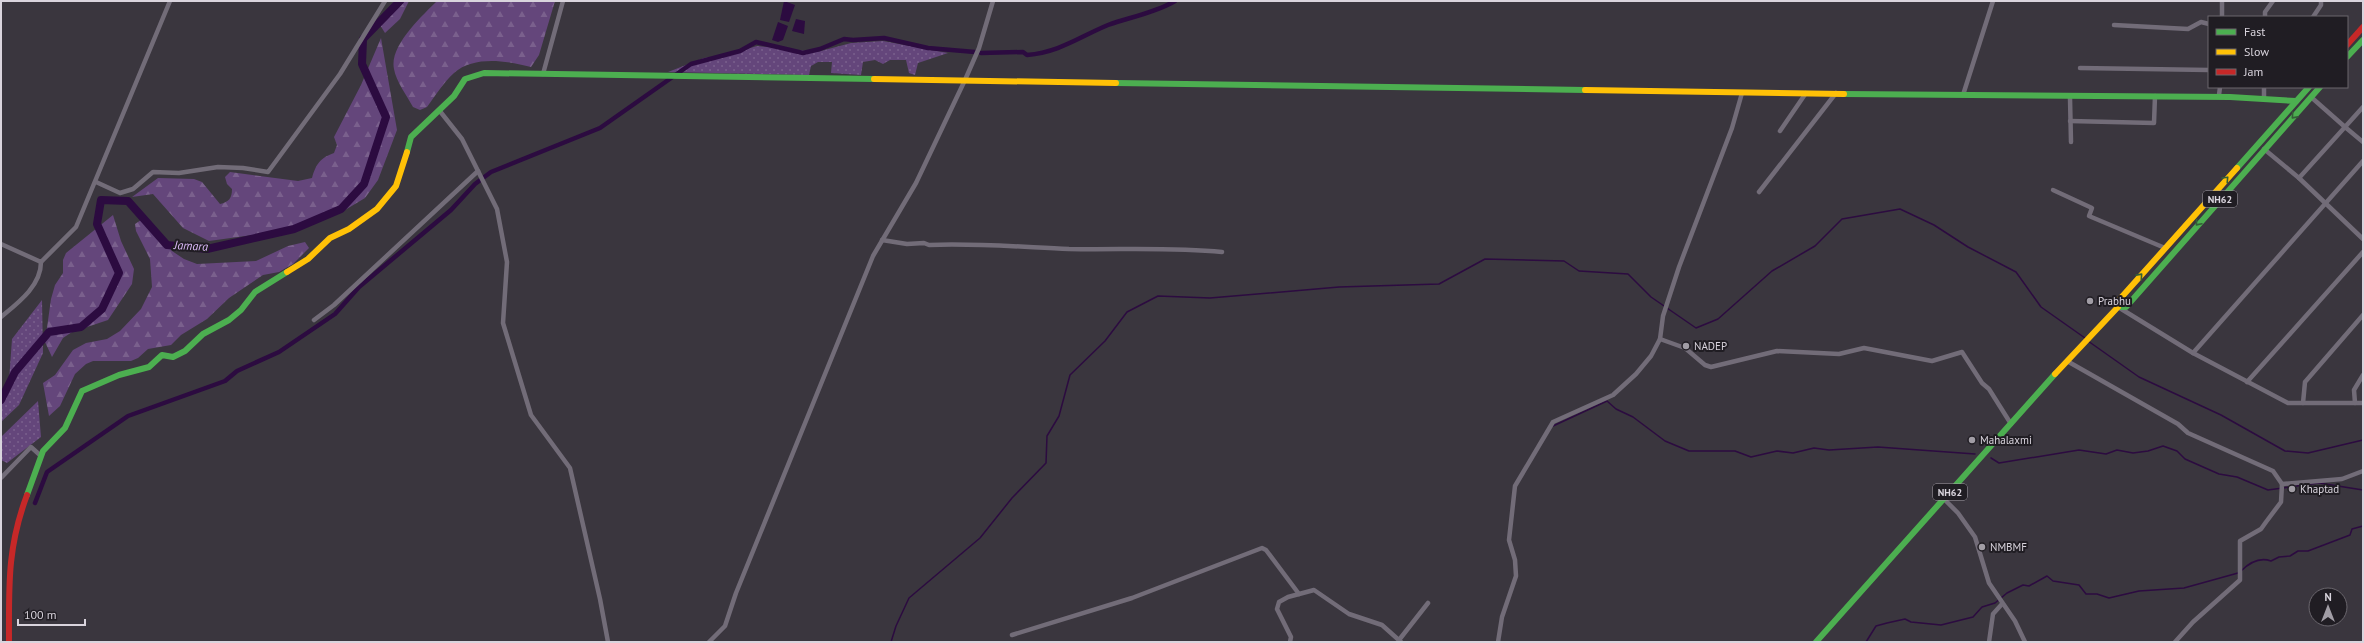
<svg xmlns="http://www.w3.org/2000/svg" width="2364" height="643" font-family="'PT Sans',sans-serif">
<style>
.grass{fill:url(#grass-dots)}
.forest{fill:url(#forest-firs)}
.water{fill:#2c0b40}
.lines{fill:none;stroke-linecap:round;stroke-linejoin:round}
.stream{stroke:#2c0b40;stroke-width:1.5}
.canal{stroke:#2c0b40;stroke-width:4.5}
.river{stroke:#2c0b40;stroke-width:8}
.street{stroke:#726c78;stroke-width:4.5}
.fast{stroke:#4caf50;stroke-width:6}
.slow{stroke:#ffc107;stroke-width:6}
.jam{stroke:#c62828;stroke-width:6}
.oneway{stroke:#345f37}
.poi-dot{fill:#a19da5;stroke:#201d23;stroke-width:1.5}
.labels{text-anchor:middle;stroke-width:4;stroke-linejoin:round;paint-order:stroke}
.shield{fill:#201d23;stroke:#a29da5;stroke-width:1}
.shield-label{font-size:10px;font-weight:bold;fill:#d9d4dd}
.poi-label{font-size:11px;fill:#d9d4dd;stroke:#201d23;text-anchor:start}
.water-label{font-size:12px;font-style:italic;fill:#dcbaf9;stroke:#201d23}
</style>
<defs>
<pattern id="grass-dots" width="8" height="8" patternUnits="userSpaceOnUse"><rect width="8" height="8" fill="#64467b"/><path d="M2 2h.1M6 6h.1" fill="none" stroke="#7a608d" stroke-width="1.8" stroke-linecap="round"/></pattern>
<pattern id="forest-firs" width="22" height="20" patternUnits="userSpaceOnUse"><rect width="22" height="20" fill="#64467b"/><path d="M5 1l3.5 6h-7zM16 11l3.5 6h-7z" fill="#7a608d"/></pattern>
</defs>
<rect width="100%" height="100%" fill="#3a363e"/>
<g class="grass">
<path d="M 883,41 L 948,53 L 918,63 L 915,75 L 909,73 L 906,60 L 890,60 L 883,64 L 875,60 L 863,62 L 861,75 L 831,73 L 832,62 L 818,62 L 811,66 L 809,75 L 668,72 L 704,58 L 723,56 L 757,46 L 817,52 L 851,43 Z"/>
<path d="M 42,300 L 43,353 L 19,405 L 1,422 L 1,397 L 9,381 L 12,339 Z"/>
<path d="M 38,401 L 41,437 L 7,463 L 1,460 L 1,437 Z"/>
</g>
<g class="forest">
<path d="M 394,1 L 409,1 L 400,19 L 385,33 L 380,25 Z"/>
<path d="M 437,1 L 555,1 L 539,55 L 531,67 C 508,61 474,55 454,73 C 444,82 435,96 427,107 L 420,110 L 413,107 C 407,96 396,81 394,69 C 389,46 422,16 437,1 Z"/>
<path d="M 381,38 L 397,130 L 378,180 L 365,198 L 340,213 L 282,231 L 209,241 L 183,228 L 153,194 L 132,197 L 158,178 L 194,179 L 202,182 L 220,204 C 229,202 232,198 232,189 L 227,184 L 225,177 L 230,172 L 298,181 L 312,178 C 316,164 320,158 334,153 L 337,145 L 334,137 L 361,85 Z"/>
<path d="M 113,215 L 121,241 L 134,269 L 132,284 L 108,320 L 72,332 L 63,338 L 52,357 L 45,342 L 51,299 L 55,285 L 63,273 L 63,260 L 66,253 Z"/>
<path d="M 141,220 L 159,233 L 172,251 L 184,259 L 197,264 L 256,261 L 288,246 L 305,242 L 309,248 L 293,264 L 279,272 L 263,275 L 229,298 L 207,319 L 181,335 L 171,345 L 148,349 L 138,358 L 131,361 L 93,361 L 86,364 L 75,374 L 60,406 L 49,416 L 43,383 L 55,375 L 73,350 L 86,343 L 107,339 L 120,331 L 141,309 L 152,287 L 150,259 L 136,231 L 135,224 Z"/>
</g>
<g class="water">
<path d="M 784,1 L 795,5 L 789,22 L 780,20 Z"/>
<path d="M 796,19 L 805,21 L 804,34 L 792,31 Z"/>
<path d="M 778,22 L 788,26 L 783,40 L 778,42 L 772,40 Z"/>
</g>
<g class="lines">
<g class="stream">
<path d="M 2088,341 L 2139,377 L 2221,415 L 2285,451 L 2308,453 L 2363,440"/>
<path d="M 1553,426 L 1607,401 L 1616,409 L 1633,417 L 1665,441 L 1689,451 L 1735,451 L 1751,457 L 1777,451 L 1793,453 L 1814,448 L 1829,450 L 1878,447 L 1975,454"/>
<path d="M 1991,458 L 1999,463 L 2079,450 L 2106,454 L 2117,450 L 2133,453 L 2148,451 L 2163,446 L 2177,451 L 2185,459 L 2219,474 L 2237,477 L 2268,490 L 2319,483 L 2363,490"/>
<path d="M 2241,571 C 2249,563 2260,557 2271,561 L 2279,557 L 2290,556 L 2298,551 L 2308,551 L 2350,535 L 2352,529 L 2363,526"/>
<path d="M 891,642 L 896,626 L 909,598 L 980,538 L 1012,498 L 1046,463 L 1047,436 L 1059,416 L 1070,375 L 1105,341 L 1127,312 L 1158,296 L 1210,298 L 1339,287 L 1439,284 L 1485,259 L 1564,261 L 1579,271 L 1628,274 L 1651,297 L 1696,328 L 1718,319 L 1772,271 L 1815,246 L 1842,219 L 1900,209 L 1934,225 L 1968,247 L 2016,272 L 2041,307 L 2085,338"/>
<path d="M 1866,642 L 1876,626 L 1887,623 L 1905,619 L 1911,622 L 1941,625 L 1973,617 L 1982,607 L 1995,603 L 2007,593 L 2023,585 L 2029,586 L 2047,576 L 2053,581 L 2079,585 L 2086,594 L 2097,594 L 2109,598 L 2139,591 L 2184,588 L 2238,573"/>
</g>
<g class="canal">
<path d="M 981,53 L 1023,52 L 1027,55 C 1060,52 1079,37 1108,25 C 1130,17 1155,13 1175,1"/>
<path d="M 35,503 L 47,472 L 128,416 L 225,381 L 237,371 L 279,352 L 335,314 L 359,287 L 451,210 L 475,184 L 491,172 L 600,128 L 691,64 L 740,51 L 756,42 L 803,53 L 820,49 L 844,39 L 853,40 L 884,38 L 928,48 L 975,52"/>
</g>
<path class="river" d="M 1,400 L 15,372 L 49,332 L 81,327 L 102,309 L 119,273 L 97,224 L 101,200 L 128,201 L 167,245 L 207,249 L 294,229 L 341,209 L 364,184 L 386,117 L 362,64 L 363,39 L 400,1"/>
<g class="street">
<path d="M 2222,17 L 2222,1"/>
<path d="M 2265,17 L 2265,12 L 2273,1"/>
<path d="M 2313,17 L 2321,5 L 2321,1"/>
<path d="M 2114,25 L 2188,29 L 2201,22 L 2209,24"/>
<path d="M 2080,68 L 2209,70"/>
<path d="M 543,74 L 563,1"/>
<path d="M 1963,95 L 1993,1"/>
<path d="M 2219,95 L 2220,87"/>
<path d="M 2311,97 L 2345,127 L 2363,107"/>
<path d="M 2070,98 L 2071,142"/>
<path d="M 2264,98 L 2264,87"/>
<path d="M 439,110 L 462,139 L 497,209 L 507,262 L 503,323 L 531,415 L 570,468 L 600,599 L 608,642"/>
<path d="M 2070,121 L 2154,123 L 2155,96"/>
<path d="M 1780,131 L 1806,93"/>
<path d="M 2264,149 L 2299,178 L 2363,239"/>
<path d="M 2299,178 L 2345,127 L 2363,142"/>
<path d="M 96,182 L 120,193 L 133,189 L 153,172 L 179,173 L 218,167 L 243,168 L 268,172 L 340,74 L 385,1"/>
<path d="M 2053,190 L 2092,208 L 2089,216 L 2165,248"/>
<path d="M 1759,192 L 1836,93"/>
<path d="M 882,240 L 907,244 L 924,243 L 929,245 C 976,243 1022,247 1069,249 C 1120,250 1171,247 1222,252"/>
<path d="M 1,244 L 41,262 L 76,227 L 170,1"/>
<path d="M 2118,307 L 2193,353 L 2288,403 L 2363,403"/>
<path d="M 1,317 C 18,303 41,286 41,262"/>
<path d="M 314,320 L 334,305 L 478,171"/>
<path d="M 1660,339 L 1685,348 L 1705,365 L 1711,367 L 1777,351 L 1839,354 L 1864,348 L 1932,361 L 1962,352 L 1982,383 L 1989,389 L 2011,424"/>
<path d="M 2193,353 L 2363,161"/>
<path d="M 2067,361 L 2178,424 L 2188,433 L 2273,471 L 2282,484"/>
<path d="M 2247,382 L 2363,252"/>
<path d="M 2303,403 L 2305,382 L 2363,315"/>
<path d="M 2355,403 L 2354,390 L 2363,375"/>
<path d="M 1,478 L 31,447 L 41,456"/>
<path d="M 1944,499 L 1958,513 L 1975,537 L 1989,583 L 2015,621 L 2025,642"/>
<path d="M 1012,635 L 1132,598 L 1262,548 L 1266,550 L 1299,594"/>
<path d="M 1399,640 L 1428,603"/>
<path d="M 709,642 L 725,626 L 736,593 L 873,256 L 916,183 L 965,80 L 979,48 L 993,1"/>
<path d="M 1290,642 L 1291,637 L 1277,609 L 1279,602 L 1288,597 L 1314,590 L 1349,614 L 1382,625 L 1401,642"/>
<path d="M 1498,642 L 1502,617 L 1516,576 L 1515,560 L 1509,540 L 1515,486 L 1553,422 L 1613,395 L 1636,374 L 1651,356 L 1660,339 L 1663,316 L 1679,267 L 1732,128 L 1742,93"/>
<path d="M 1989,642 L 1993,614 L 2002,604"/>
<path d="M 2175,642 L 2193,622 L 2240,580 L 2240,541 L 2261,529 L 2266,522 L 2281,502 L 2282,484 L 2342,479 L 2363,471"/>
</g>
<g class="fast">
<path d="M 2347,57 L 2363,40"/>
<path d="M 1116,83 L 1585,90"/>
<path d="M 1844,94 L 2230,97 L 2296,101"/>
<path d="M 407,152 L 411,137 L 454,96 L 465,79 L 484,73 L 874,79"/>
<path d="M 2237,168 L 2309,87"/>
<path d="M 2118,307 L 2126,307 L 2320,87"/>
<path d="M 27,495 L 43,451 L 65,428 L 82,391 L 119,375 L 149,367 L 162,355 L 173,357 L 185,351 L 203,334 L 229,320 L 241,310 L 255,292 L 287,272"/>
<path d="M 1816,642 L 2055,374"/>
</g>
<g class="slow">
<path d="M 874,79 L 1116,83"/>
<path d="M 1585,90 L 1844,94"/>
<path d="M 287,272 L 308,259 L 330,238 L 349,229 L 377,209 L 396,186 L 407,152"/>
<path d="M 2055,374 L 2118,307 L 2119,300 L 2237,168"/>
</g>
<g class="jam">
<path d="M 2347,45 L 2363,27"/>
<path d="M 9,642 C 9,587 7,548 27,495"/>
</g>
</g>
<defs><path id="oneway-chevron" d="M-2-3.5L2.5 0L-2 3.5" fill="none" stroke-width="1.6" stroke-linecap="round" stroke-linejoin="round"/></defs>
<g class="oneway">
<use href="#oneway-chevron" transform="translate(2294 116) rotate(132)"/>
<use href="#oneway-chevron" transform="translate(2226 179) rotate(-47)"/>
<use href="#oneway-chevron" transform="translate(2198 223) rotate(131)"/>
<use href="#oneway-chevron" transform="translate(2140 276) rotate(-48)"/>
</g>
<g class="poi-dot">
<circle cx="2090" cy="301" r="4"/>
<circle cx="1686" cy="346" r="4"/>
<circle cx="1972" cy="440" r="4"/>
<circle cx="2292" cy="489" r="4"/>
<circle cx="1982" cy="547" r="4"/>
</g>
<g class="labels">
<g class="shield">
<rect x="2203" y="191" width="34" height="16" rx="3"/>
<rect x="1933" y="484" width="34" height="16" rx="3"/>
</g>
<g class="shield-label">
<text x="2220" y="203">NH62</text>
<text x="1950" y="496">NH62</text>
</g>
<g class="poi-label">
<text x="2098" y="305">Prabhu</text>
<text x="1694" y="350">NADEP</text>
<text x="1980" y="444">Mahalaxmi</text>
<text x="2300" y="493">Khaptad</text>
<text x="1990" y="551">NMBMF</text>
</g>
<g class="water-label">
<text transform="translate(191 246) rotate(3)" y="4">Jamara</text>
</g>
</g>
<rect width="2364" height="643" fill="none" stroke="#d9d4dd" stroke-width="4"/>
<rect x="2208" y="16" width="140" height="72" fill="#201d23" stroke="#6a666d"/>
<rect x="2216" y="29" width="20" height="6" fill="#4caf50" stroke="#6a666d"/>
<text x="2244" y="36" font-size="12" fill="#d9d4dd">Fast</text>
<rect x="2216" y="49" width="20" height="6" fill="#ffc107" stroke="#6a666d"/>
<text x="2244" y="56" font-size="12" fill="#d9d4dd">Slow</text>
<rect x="2216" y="69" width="20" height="6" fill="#c62828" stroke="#6a666d"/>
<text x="2244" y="76" font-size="12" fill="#d9d4dd">Jam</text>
<g transform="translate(2328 607)"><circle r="19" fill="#201d23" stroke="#6a666d"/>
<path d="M0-3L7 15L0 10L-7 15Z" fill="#a19da5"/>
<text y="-6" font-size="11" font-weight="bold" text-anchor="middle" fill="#d9d4dd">N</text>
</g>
<path d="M18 619v6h67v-6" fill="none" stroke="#d9d4dd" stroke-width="2"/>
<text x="24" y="619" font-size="12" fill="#d9d4dd" stroke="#201d23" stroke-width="3" paint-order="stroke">100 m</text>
</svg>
